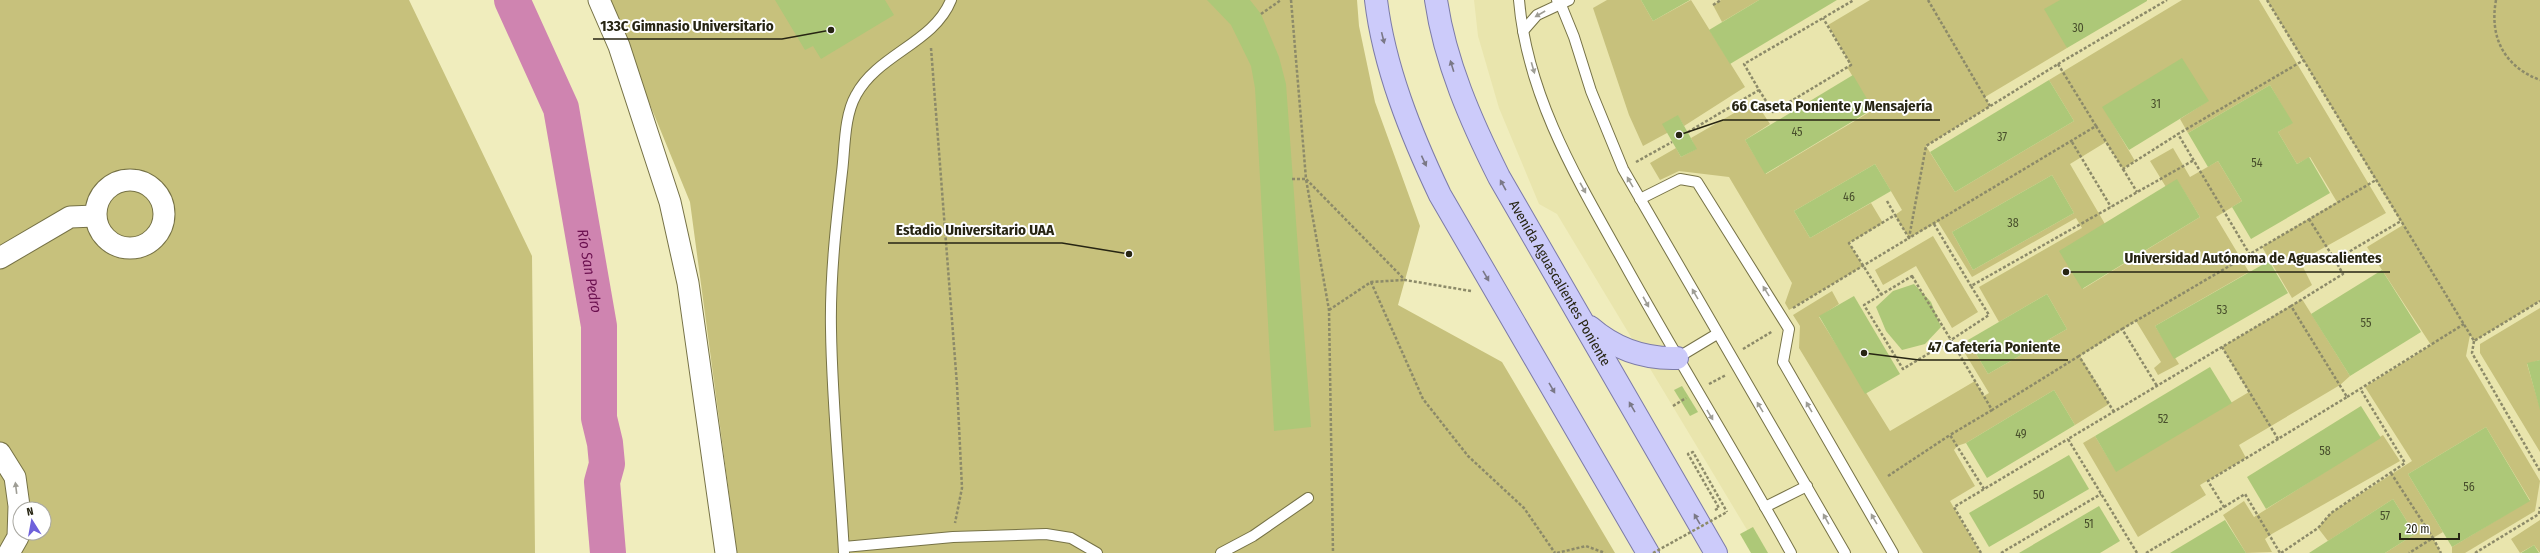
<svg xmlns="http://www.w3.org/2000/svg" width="2540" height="553" font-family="'Fira Sans Condensed',sans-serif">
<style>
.built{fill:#e9e5ad}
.green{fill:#c7c17c;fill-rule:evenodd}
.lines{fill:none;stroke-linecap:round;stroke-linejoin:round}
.river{stroke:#cf84b0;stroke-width:36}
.building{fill:#adc878}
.lane-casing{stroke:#767246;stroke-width:12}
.street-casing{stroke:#767246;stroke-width:23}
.primary-casing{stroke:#7c7ba7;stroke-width:24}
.path{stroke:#8c8a69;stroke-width:2.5;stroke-dasharray:3 2;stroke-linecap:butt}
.lane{stroke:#fff;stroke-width:10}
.street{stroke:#fff;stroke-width:21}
.primary{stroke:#cccbfa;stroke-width:22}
.path-bridge{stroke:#8c8a69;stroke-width:2.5;stroke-dasharray:3 2;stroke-linecap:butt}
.oneway{fill:#9e9d95}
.oneway2{fill:#7a7886}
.labels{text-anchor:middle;stroke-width:4;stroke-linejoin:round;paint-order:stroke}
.number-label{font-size:12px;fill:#484e2c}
.street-label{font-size:14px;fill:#272513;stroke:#fff}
.water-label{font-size:15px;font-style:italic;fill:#6b104f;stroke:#fff}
.leader{fill:none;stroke:#272513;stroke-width:1.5}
.callout-dot{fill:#272513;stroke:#fff;stroke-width:1.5}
.callout-label{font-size:15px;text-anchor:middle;font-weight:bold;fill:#272513;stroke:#fff;stroke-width:4;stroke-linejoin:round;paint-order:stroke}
</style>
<rect width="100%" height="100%" fill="#f0edbd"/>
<path class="built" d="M 1474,0 L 2540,0 L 2540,553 L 1761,553 L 1557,214 L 1539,204 L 1499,108 L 1478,36 Z"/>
<g class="green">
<path d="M 0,0 L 409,0 L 532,256 L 535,553 L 0,553 ZM 20,509 L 44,509 L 44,533 L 20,533 Z"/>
<path d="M 607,0 L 1357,0 L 1359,26 L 1375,102 L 1420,226 L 1398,305 L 1502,362 L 1615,553 L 737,553 L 690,202 Z"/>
<path d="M 1607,0 L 1641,0 L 1653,21 L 1691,0 L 1745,87 L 1684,126 L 1678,116 L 1667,133 L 1643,146 L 1629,115 L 1593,8 Z"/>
<path d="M 1721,0 L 1759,0 L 1722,22 L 1713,5 Z"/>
<path d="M 1870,0 L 2060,0 L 2067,48 L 1985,97 L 1990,106 L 1926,146 L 1955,192 L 2074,121 L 2049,80 L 2182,0 L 2259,0 L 2386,213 L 2300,261 L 2312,285 L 2292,298 L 2262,247 L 2337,202 L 2310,157 L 2297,164 L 2278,132 L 2292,123 L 2270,85 L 2188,133 L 2180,119 L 2208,101 L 2103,107 L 2135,161 L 2123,169 L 2106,142 L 2070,164 L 2105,224 L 2083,289 L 2200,217 L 2177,180 L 2166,187 L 2150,161 L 2173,148 L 2190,177 L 2218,161 L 2242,201 L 2216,217 L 2249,272 L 2155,326 L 2179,364 L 2158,375 L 2154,368 L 2161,362 L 2136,321 L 2080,356 L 2109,404 L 2075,425 L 2054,390 L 1966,443 L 1957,446 L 1954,450 L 1975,486 L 1950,501 L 1980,553 L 1923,553 L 1799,348 L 1800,326 L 1793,315 L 1832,291 L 1839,304 L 1819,317 L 1890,431 L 1975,381 L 1984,396 L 1989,393 L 1960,345 L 1968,340 L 1988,374 L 2067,329 L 2047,294 L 1999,322 L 1979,287 L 2082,228 L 2076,218 L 1972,277 L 1938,222 L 1909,238 L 1895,215 L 1902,210 L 1875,164 L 1794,211 L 1810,238 L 1871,203 L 1883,223 L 1849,243 L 1863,266 L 1789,310 L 1785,303 L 1792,283 L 1729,177 L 1679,171 L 1660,180 L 1650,163 L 1676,148 L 1681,157 L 1696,149 L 1691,138 L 1755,101 L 1770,124 L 1745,140 L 1766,174 L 1873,110 L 1847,67 L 1851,65 L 1828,25 ZM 2052,175 L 2074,213 L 1973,270 L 1952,232 Z"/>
<path d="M 2267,0 L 2540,0 L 2540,301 L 2474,341 L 2470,335 L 2466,356 L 2540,481 L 2535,511 L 2465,553 L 2452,553 L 2452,547 L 2530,500 L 2486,427 L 2408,474 L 2443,532 L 2433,538 L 2441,553 L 2385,553 L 2415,534 L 2393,499 L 2328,541 L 2318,528 L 2331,513 L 2412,461 L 2365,387 L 2431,345 L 2367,247 L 2403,225 Z"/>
<path d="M 1933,236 L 1978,312 L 1952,328 L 1916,266 L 1883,285 L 1875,270 Z"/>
<path d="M 2302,299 L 2350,376 L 2340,385 L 2239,445 L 2246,458 L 2200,485 L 2206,495 L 2138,537 L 2083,443 L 2095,436 L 2116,471 L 2249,392 L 2222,347 Z"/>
<path d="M 2540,308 L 2540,360 L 2527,364 L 2540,408 L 2540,452 L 2480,353 L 2480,344 Z"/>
<path d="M 2383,435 L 2400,461 L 2270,535 L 2265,539 L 2272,552 L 2246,553 L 2223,515 L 2244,501 L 2254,517 Z"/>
<path d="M 2540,520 L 2540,553 L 2534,545 L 2520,553 L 2511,539 Z"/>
</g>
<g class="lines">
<path class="river" id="s1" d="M 512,0 L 561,108 L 599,326 L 599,418 L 605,443 L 607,464 L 602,482 L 608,553"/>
</g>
<g class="building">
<path d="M 775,0 L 885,0 L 894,15 L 821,59 L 813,46 L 805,50 Z"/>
<path d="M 1207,0 L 1250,0 L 1261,14 L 1279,57 L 1286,84 L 1311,427 L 1274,431 L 1255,88 L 1251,66 L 1231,25 Z"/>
<path d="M 1641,0 L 1690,0 L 1653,21 Z"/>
<path d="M 1759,0 L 1837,0 L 1730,64 L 1709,30 Z"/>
<path d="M 2060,0 L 2147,0 L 2147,1 L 2067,48 L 2044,9 Z"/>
<path d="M 2182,58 L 2209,101 L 2129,150 L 2102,107 Z"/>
<path d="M 1853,75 L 1873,109 L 1765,174 L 1745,140 Z"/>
<path d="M 2049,80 L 2074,121 L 1955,192 L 1930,152 Z"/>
<path d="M 2270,85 L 2293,123 L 2278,132 L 2297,164 L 2309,157 L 2330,193 L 2251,239 L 2232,207 L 2242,201 L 2218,161 L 2208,167 L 2188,133 Z"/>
<path d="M 1678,115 L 1697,149 L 1681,157 L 1662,124 Z"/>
<path d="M 1875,164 L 1891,191 L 1810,238 L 1794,211 Z"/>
<path d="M 2052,175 L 2074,213 L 1973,270 L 1952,232 Z"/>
<path d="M 2177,179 L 2200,217 L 2082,289 L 2059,251 Z"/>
<path d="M 2269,261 L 2288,293 L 2174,359 L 2155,326 Z"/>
<path d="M 2382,270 L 2421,332 L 2350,376 L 2311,314 Z"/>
<path d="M 1914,284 L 1931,302 L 1941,327 L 1925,344 L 1902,350 L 1886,331 L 1876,307 L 1893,291 Z"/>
<path d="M 2047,294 L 2067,329 L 1988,374 L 1968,340 Z"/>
<path d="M 1854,296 L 1900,374 L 1865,394 L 1819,316 Z"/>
<path d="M 2540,360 L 2540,410 L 2527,363 Z"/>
<path d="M 2210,367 L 2232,403 L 2116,472 L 2095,436 Z"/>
<path d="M 1682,386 L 1698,412 L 1690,416 L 1674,390 Z"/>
<path d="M 2054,390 L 2075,425 L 1987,478 L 1966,443 Z"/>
<path d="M 2361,406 L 2381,438 L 2266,509 L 2247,477 Z"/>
<path d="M 2486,427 L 2530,501 L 2452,547 L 2408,474 Z"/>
<path d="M 2069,455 L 2089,489 L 1989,547 L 1969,513 Z"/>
<path d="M 2393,499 L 2415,534 L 2385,553 L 2309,553 Z"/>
<path d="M 2099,506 L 2120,541 L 2100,553 L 2019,553 Z"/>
<path d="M 2225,520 L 2246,553 L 2170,553 Z"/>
<path d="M 1753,527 L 1768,553 L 1751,553 L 1740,534 Z"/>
<path d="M 2534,545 L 2539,553 L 2521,553 Z"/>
</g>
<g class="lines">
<defs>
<g id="lane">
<path d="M 1519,0 C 1527,96 1577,179 1623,261 C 1677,359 1737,455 1791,553"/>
<path d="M 1557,0 L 1561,5 L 1574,37 L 1591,91 L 1623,169 L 1845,553"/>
<path d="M 1523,31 L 1537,15 L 1569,0"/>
<path d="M 1640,199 L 1680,179 L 1697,182 L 1789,329 L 1783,362 L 1893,553"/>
<path d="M 1677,358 L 1717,334"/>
<path d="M 1765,507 L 1807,486"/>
<path d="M 844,547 L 953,537 L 1046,534 L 1071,538 L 1097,553"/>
<path d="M 844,553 C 840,479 832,404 831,329 C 830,277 836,224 842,172 C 845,148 844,116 856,95 C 878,54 934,43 951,0"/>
<path d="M 1221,553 L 1253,536 L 1308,498"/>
</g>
<g id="street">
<path d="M 599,0 L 619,46 L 670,202 L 688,283 L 726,553"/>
<circle cx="130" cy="214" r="34"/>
<path d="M 0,258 L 70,217 L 95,216"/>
<path d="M 0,453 L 15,477 L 19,506 L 18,537 L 9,553"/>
</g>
<g id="primary">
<path d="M 1376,0 C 1384,67 1411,134 1440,195 L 1648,553"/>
<path id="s2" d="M 1436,0 C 1445,62 1471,121 1499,177 L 1716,553"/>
<path d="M 1590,327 C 1614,348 1644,359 1677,358"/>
</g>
</defs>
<use href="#lane" class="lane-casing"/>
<use href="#street" class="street-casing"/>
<use href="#primary" class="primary-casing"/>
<g class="path">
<path d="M 1291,0 L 1306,179 L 1405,280 L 1471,291"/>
<path d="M 1928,0 L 1990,106"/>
<path d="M 2267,0 L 2474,341 L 2540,301"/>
<path d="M 2496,0 C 2489,38 2505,67 2540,80"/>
<path d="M 1713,5 L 1721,0"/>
<path d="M 1261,14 L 1281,0"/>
<path d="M 931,48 L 957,385 L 962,488 L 955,523"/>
<path d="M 2058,64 L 2096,126 L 1909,238 L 1926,146 Z"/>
<path d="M 2058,64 L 2167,0"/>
<path d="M 1759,90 L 1773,112 L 1851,65 L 1823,18"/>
<path d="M 2096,126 L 2123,169 L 2178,134"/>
<path d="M 1688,132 L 1759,90 L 1744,64 L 1854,0"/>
<path d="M 2072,142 L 2111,207"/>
<path d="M 1636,162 L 1672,142"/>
<path d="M 2123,169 L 2137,192"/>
<path d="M 1292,179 L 1306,179 L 1329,310 L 1333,553"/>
<path d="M 1887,201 L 1895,215"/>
<path d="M 2309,219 L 2335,260"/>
<path d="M 1934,224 L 1971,286"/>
<path d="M 2250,255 L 2178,134 L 2304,60"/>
<path d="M 1912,276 L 1951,340 L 1903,369 L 1864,305 Z"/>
<path d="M 1371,282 L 1423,399 L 1468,456 L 1524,508 L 1555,553"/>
<path d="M 2291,306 L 2222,347 L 2278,439 L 2347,397 L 2291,306 L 2343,274 L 2335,260 L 2401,221"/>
<path d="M 1793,308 L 1909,238 L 1895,215 L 1849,243 L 1881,294"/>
<path d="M 1329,310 L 1371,282 L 1404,280"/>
<path d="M 2122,329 L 2376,180"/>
<path d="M 2474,341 L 2472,353 L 2540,471"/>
<path d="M 1743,349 L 1773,331"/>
<path d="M 2079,356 L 1992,410 L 1951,340 L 1989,315 L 1971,286 L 2194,160"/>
<path d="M 1709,384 L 1726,375"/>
<path d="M 2347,397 L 2464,324"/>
<path d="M 1673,406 L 1686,398"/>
<path d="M 2114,412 L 2079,356 L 2122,329 L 2157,386"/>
<path d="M 2391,473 L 2433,538 L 2409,553"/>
<path d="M 1888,476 L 1950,435"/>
<path d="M 1984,489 L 1950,435 L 1992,410"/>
<path d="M 2224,507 L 2245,494 L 2280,553"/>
<path d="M 1715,510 L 1719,508 L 1688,454 L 1693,452 L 1727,512"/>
<path d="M 2433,538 L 2441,553"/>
<path d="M 1557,553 L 1586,546 L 1605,553"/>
<path d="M 1981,553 L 1954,507 L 2068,439"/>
<path d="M 2001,553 L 2101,494"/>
<path d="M 2137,553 L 2068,439 L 2222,347"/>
<path d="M 2146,553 L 2224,507 L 2208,481 L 2278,439"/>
<path d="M 2281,553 L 2318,528 L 2331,513 L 2405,463 L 2361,390"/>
<path d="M 2475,553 L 2539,514 L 2540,507"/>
</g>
<use href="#lane" class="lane"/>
<use href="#street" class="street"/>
<use href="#primary" class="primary"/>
<path class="path-bridge" d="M 1653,553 L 1727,512"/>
</g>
<defs><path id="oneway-solid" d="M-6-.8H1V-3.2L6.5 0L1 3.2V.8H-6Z"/></defs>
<g class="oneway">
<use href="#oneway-solid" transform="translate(1540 14) rotate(150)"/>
<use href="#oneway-solid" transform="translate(1533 68) rotate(74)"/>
<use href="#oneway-solid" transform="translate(1630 182) rotate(-120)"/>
<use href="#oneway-solid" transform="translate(1583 188) rotate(61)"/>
<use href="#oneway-solid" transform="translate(1766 291) rotate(-122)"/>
<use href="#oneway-solid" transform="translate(1695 294) rotate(-120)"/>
<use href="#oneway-solid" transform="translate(1646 302) rotate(61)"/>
<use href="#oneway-solid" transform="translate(1760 407) rotate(-121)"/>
<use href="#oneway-solid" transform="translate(1809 407) rotate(-120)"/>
<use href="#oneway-solid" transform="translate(1710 415) rotate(59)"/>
<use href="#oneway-solid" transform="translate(16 488) rotate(-97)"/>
<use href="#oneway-solid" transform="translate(1826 519) rotate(-119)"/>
<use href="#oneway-solid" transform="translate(1874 519) rotate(-120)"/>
</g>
<g class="oneway2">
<use href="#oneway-solid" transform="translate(1383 38) rotate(76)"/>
<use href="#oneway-solid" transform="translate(1452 66) rotate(-107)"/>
<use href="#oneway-solid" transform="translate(1424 161) rotate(65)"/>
<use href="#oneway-solid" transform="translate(1503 185) rotate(-119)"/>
<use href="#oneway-solid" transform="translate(1486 276) rotate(60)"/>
<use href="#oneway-solid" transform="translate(1552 388) rotate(60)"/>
<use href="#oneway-solid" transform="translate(1632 407) rotate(-120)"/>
<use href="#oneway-solid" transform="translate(1697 519) rotate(-120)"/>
</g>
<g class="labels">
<g class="number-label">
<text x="2078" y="32">30</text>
<text x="2156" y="108">31</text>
<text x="1797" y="136">45</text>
<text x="2002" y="141">37</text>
<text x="2257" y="167">54</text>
<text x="1849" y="201">46</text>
<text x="2013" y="227">38</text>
<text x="2222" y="314">53</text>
<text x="2366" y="327">55</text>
<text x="2163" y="423">52</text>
<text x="2021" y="438">49</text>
<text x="2325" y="455">58</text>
<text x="2469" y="491">56</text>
<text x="2039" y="499">50</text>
<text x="2385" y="520">57</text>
<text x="2089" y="528">51</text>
</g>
<g class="street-label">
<text dy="5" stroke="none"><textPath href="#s2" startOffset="311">Avenida Aguascalientes Poniente</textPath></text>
</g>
<g class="water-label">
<text dy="5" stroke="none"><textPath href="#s1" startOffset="284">Río San Pedro</textPath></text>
</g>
</g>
<path class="leader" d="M831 30L782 39H593M1679 135L1723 120H1940M1129 254L1062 243H888M2066 272L2117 272H2390M1864 353L1919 360H2068"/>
<g class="callout-dot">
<circle cx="831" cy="30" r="4"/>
<circle cx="1679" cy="135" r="4"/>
<circle cx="1129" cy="254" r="4"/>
<circle cx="2066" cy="272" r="4"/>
<circle cx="1864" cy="353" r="4"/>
</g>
<g class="callout-label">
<text x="687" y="31">133C Gimnasio Universitario</text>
<text x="1832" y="111">66 Caseta Poniente y Mensajería</text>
<text x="975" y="235">Estadio Universitario UAA</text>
<text x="2253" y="263">Universidad Autónoma de Aguascalientes</text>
<text x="1994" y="352">47 Cafetería Poniente</text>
</g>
<g transform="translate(32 521) rotate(349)"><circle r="19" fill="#ffffff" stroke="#a9a8a1"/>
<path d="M0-3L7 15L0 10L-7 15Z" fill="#6e61db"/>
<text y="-6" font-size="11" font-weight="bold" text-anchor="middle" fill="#272513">N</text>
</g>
<path d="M2400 533v6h59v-6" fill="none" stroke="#272513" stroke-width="2"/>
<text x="2406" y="533" font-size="12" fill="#272513" stroke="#ffffff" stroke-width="3" paint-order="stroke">20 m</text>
</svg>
